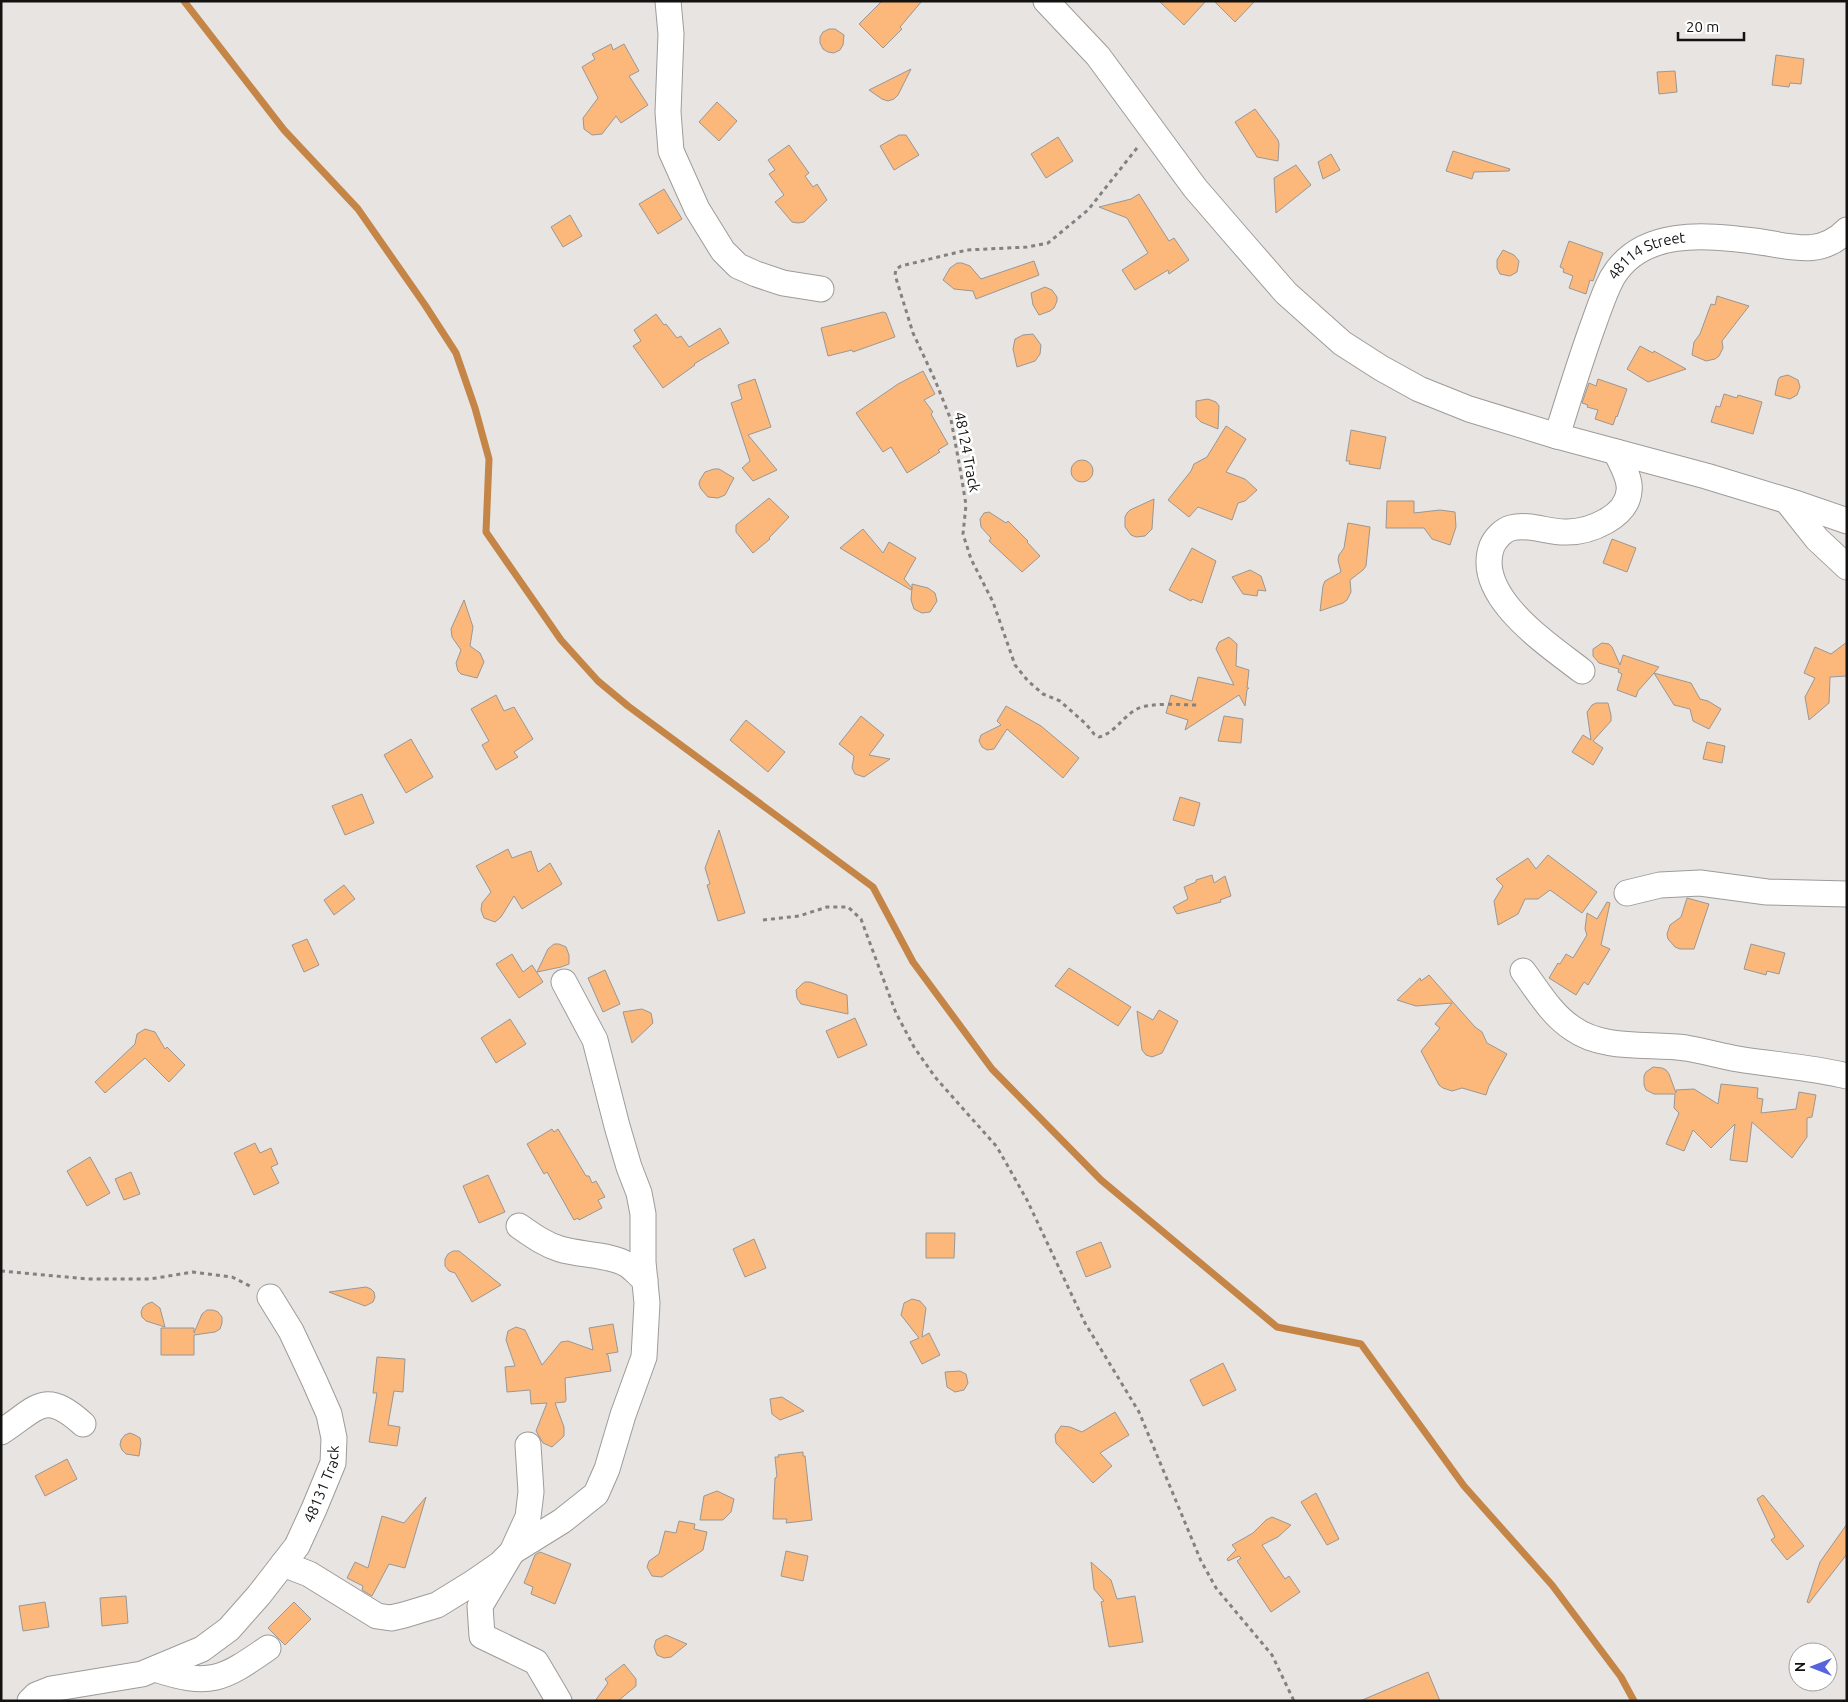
<svg xmlns="http://www.w3.org/2000/svg" width="1848" height="1702" font-family="Ubuntu,sans-serif">
<style>
.lines{fill:none;stroke-linecap:round;stroke-linejoin:round}
.stream{stroke:#c48547;stroke-width:7}
.building{fill:#fbb87a;stroke:#9a9795}
.minor-casing{stroke:#9e9b99;stroke-width:27}
.path{stroke:#848280;stroke-width:3;stroke-dasharray:4 4;stroke-linecap:butt}
.minor{stroke:#fff;stroke-width:25}
.labels{text-anchor:middle;stroke-width:5;stroke-linejoin:round;paint-order:stroke}
.street-label{font-size:15px;fill:#131211;stroke:#fff}
</style>
<rect width="100%" height="100%" fill="#e7e4e1"/>
<g class="lines">
<path class="stream" d="M 184,1 L 284,130 L 358,209 L 425,305 L 456,353 L 475,408 L 489,459 L 486,532 L 561,640 L 598,681 L 628,706 L 873,887 L 913,962 L 992,1069 L 1101,1180 L 1277,1327 L 1361,1344 L 1464,1486 L 1552,1585 L 1621,1677 L 1634,1701"/>
</g>
<g class="building">
<path d="M 882,1 L 922,1 L 900,27 L 902,29 L 883,48 L 859,24 Z"/>
<path d="M 1159,1 L 1206,1 L 1184,25 Z"/>
<path d="M 1214,1 L 1255,1 L 1235,22 Z"/>
<path d="M 829,29 L 835,29 L 844,35 L 843,45 L 840,50 L 834,53 L 828,52 L 823,49 L 820,43 L 820,37 L 823,32 Z"/>
<path d="M 611,44 L 613,50 L 624,44 L 639,71 L 629,76 L 648,105 L 621,123 L 616,116 L 602,134 L 592,135 L 584,129 L 583,118 L 598,98 L 582,67 L 595,59 L 592,54 Z"/>
<path d="M 1776,55 L 1804,59 L 1801,84 L 1790,83 L 1789,87 L 1772,85 Z"/>
<path d="M 911,69 L 898,95 L 894,99 L 888,101 L 882,99 L 869,90 Z"/>
<path d="M 1675,71 L 1677,92 L 1659,94 L 1657,72 Z"/>
<path d="M 717,102 L 737,121 L 719,141 L 699,122 Z"/>
<path d="M 1255,109 L 1278,140 L 1279,144 L 1278,161 L 1257,157 L 1235,122 Z"/>
<path d="M 899,135 L 906,135 L 919,155 L 894,170 L 880,146 Z"/>
<path d="M 1058,137 L 1073,161 L 1046,178 L 1031,154 Z"/>
<path d="M 789,145 L 809,173 L 805,176 L 813,187 L 817,184 L 827,200 L 804,222 L 798,223 L 792,222 L 775,202 L 784,195 L 769,174 L 775,170 L 768,160 Z"/>
<path d="M 1453,151 L 1510,169 L 1509,171 L 1474,172 L 1472,179 L 1446,171 Z"/>
<path d="M 1331,154 L 1340,170 L 1323,179 L 1318,162 Z"/>
<path d="M 1296,165 L 1311,185 L 1276,213 L 1274,178 Z"/>
<path d="M 664,189 L 682,219 L 658,234 L 639,204 Z"/>
<path d="M 1139,194 L 1169,241 L 1174,238 L 1189,260 L 1169,274 L 1168,270 L 1135,290 L 1122,270 L 1148,253 L 1127,218 L 1099,207 L 1131,199 Z"/>
<path d="M 570,215 L 582,236 L 563,247 L 551,227 Z"/>
<path d="M 1569,241 L 1603,253 L 1593,281 L 1590,280 L 1586,294 L 1569,288 L 1573,276 L 1563,272 L 1564,269 L 1560,267 Z"/>
<path d="M 1503,250 L 1514,255 L 1519,261 L 1517,272 L 1510,276 L 1500,274 L 1497,268 L 1497,260 Z"/>
<path d="M 1034,261 L 1039,275 L 976,299 L 973,291 L 954,289 L 943,280 L 950,268 L 957,263 L 962,263 L 970,266 L 981,279 Z"/>
<path d="M 1045,287 L 1052,290 L 1057,297 L 1057,301 L 1054,308 L 1050,311 L 1039,315 L 1033,305 L 1031,293 Z"/>
<path d="M 1717,296 L 1749,306 L 1722,341 L 1723,348 L 1719,356 L 1715,359 L 1706,361 L 1692,355 L 1694,342 L 1700,334 L 1711,304 L 1715,305 Z"/>
<path d="M 883,312 L 886,313 L 895,337 L 853,352 L 852,350 L 828,356 L 821,328 Z"/>
<path d="M 656,314 L 664,325 L 666,324 L 677,338 L 681,336 L 689,347 L 720,328 L 729,343 L 694,364 L 695,365 L 663,388 L 633,346 L 641,341 L 634,330 Z"/>
<path d="M 1033,334 L 1041,345 L 1040,354 L 1035,361 L 1017,367 L 1013,349 L 1015,339 L 1023,335 Z"/>
<path d="M 1640,346 L 1653,353 L 1654,351 L 1686,369 L 1648,382 L 1627,369 Z"/>
<path d="M 923,371 L 935,394 L 924,400 L 933,412 L 931,414 L 948,444 L 938,450 L 940,452 L 907,473 L 891,447 L 883,452 L 856,413 L 898,384 Z"/>
<path d="M 1788,375 L 1798,380 L 1800,387 L 1797,395 L 1790,399 L 1775,395 L 1778,380 L 1780,377 Z"/>
<path d="M 755,379 L 771,427 L 748,435 L 777,470 L 753,481 L 742,468 L 750,461 L 731,403 L 742,399 L 738,385 Z"/>
<path d="M 1598,379 L 1627,389 L 1617,417 L 1616,416 L 1613,425 L 1595,419 L 1598,410 L 1587,407 L 1588,405 L 1582,403 L 1589,383 L 1596,386 Z"/>
<path d="M 1724,394 L 1737,398 L 1738,395 L 1762,402 L 1753,434 L 1711,422 L 1716,406 L 1720,407 Z"/>
<path d="M 1208,399 L 1216,402 L 1219,406 L 1218,429 L 1201,422 L 1196,417 L 1196,401 Z"/>
<path d="M 1226,426 L 1246,439 L 1226,472 L 1245,479 L 1257,490 L 1245,501 L 1238,503 L 1232,520 L 1198,507 L 1189,517 L 1168,500 L 1191,471 L 1194,464 L 1207,457 Z"/>
<path d="M 1351,430 L 1386,437 L 1380,469 L 1349,464 L 1350,461 L 1346,461 Z"/>
<circle cx="1082" cy="471" r="11"/>
<path d="M 714,469 L 719,469 L 734,478 L 725,495 L 718,498 L 708,497 L 701,489 L 699,484 L 700,480 L 705,472 Z"/>
<path d="M 769,498 L 789,517 L 769,538 L 770,539 L 753,553 L 736,532 L 736,525 Z"/>
<path d="M 1154,499 L 1152,529 L 1145,536 L 1136,537 L 1131,535 L 1125,527 L 1125,517 L 1127,513 L 1130,510 Z"/>
<path d="M 1387,501 L 1414,501 L 1414,513 L 1440,510 L 1455,512 L 1456,527 L 1450,545 L 1432,539 L 1424,528 L 1386,528 Z"/>
<path d="M 989,512 L 1006,523 L 1008,521 L 1028,541 L 1027,542 L 1040,556 L 1022,572 L 989,541 L 991,538 L 981,527 L 980,519 L 984,513 Z"/>
<path d="M 1348,523 L 1370,527 L 1366,566 L 1363,570 L 1350,580 L 1351,592 L 1347,600 L 1343,603 L 1320,611 L 1323,586 L 1325,581 L 1341,572 L 1338,560 L 1339,555 L 1344,548 Z"/>
<path d="M 863,529 L 883,553 L 889,542 L 916,558 L 904,579 L 912,588 L 912,584 L 928,588 L 935,593 L 937,601 L 930,612 L 922,613 L 914,609 L 911,600 L 912,588 L 911,590 L 840,548 Z"/>
<path d="M 1612,539 L 1636,548 L 1627,572 L 1603,563 Z"/>
<path d="M 1192,548 L 1216,561 L 1202,603 L 1192,599 L 1191,601 L 1169,590 Z"/>
<path d="M 1250,570 L 1261,576 L 1266,591 L 1258,590 L 1257,596 L 1243,594 L 1232,577 Z"/>
<path d="M 464,600 L 473,627 L 470,646 L 480,653 L 484,662 L 477,678 L 461,674 L 458,671 L 456,663 L 461,650 L 452,637 L 451,629 Z"/>
<path d="M 1229,637 L 1237,644 L 1236,666 L 1249,670 L 1247,688 L 1249,688 L 1247,690 L 1245,706 L 1239,695 L 1185,730 L 1188,720 L 1166,713 L 1171,695 L 1192,701 L 1198,677 L 1234,685 L 1216,649 L 1219,642 Z"/>
<path d="M 1847,642 L 1847,676 L 1830,677 L 1829,703 L 1809,720 L 1805,697 L 1815,678 L 1804,673 L 1815,647 L 1831,654 Z"/>
<path d="M 1602,643 L 1609,644 L 1612,647 L 1620,665 L 1623,655 L 1659,667 L 1654,673 L 1691,683 L 1700,699 L 1708,701 L 1721,709 L 1709,729 L 1693,721 L 1690,709 L 1674,705 L 1654,673 L 1638,691 L 1636,697 L 1617,690 L 1622,674 L 1618,672 L 1619,669 L 1599,663 L 1593,656 L 1593,649 Z"/>
<path d="M 496,695 L 504,711 L 514,707 L 533,739 L 514,752 L 518,757 L 496,770 L 482,745 L 489,741 L 471,709 Z"/>
<path d="M 1596,703 L 1608,703 L 1611,715 L 1611,721 L 1593,741 L 1603,748 L 1593,765 L 1572,752 L 1583,735 L 1591,740 L 1587,712 L 1592,705 Z"/>
<path d="M 1006,706 L 1041,726 L 1079,758 L 1063,778 L 1007,729 L 994,749 L 987,750 L 982,747 L 979,741 L 981,735 L 1001,725 L 997,721 Z"/>
<path d="M 861,716 L 884,735 L 869,755 L 890,759 L 864,777 L 855,774 L 852,768 L 854,756 L 839,744 Z"/>
<path d="M 1224,716 L 1243,719 L 1241,743 L 1218,741 Z"/>
<path d="M 746,720 L 785,752 L 768,772 L 730,740 Z"/>
<path d="M 411,739 L 433,777 L 406,793 L 384,755 Z"/>
<path d="M 1707,742 L 1725,746 L 1722,763 L 1703,759 Z"/>
<path d="M 362,794 L 374,823 L 345,835 L 332,806 Z"/>
<path d="M 1180,797 L 1200,803 L 1194,826 L 1173,820 Z"/>
<path d="M 719,830 L 745,913 L 718,921 L 707,885 L 710,884 L 705,868 Z"/>
<path d="M 508,849 L 512,858 L 531,851 L 538,872 L 550,863 L 562,884 L 522,909 L 514,896 L 501,917 L 495,922 L 484,918 L 481,910 L 482,903 L 491,892 L 476,866 Z"/>
<path d="M 1548,855 L 1597,892 L 1582,913 L 1550,890 L 1538,899 L 1525,899 L 1518,914 L 1498,925 L 1494,901 L 1503,886 L 1496,879 L 1528,858 L 1536,869 Z"/>
<path d="M 1212,875 L 1214,883 L 1225,876 L 1231,896 L 1220,900 L 1221,902 L 1177,914 L 1173,907 L 1188,899 L 1184,887 L 1196,882 L 1196,880 Z"/>
<path d="M 344,885 L 355,899 L 334,915 L 324,900 Z"/>
<path d="M 1687,898 L 1709,904 L 1694,949 L 1680,949 L 1675,947 L 1668,939 L 1667,934 L 1670,925 L 1681,917 Z"/>
<path d="M 1607,902 L 1610,903 L 1601,945 L 1610,949 L 1588,985 L 1584,982 L 1576,995 L 1549,978 L 1558,963 L 1560,964 L 1566,954 L 1573,958 L 1587,935 L 1585,929 L 1587,913 L 1597,919 Z"/>
<path d="M 307,939 L 319,965 L 304,972 L 292,945 Z"/>
<path d="M 554,944 L 559,944 L 566,947 L 569,955 L 569,964 L 561,967 L 537,972 L 548,949 Z"/>
<path d="M 1751,944 L 1785,953 L 1779,974 L 1767,971 L 1766,975 L 1744,969 Z"/>
<path d="M 512,954 L 523,972 L 532,965 L 543,982 L 519,998 L 496,964 Z"/>
<path d="M 1069,968 L 1131,1007 L 1118,1026 L 1055,986 Z"/>
<path d="M 605,970 L 620,1004 L 603,1012 L 588,978 Z"/>
<path d="M 1429,975 L 1475,1027 L 1482,1032 L 1487,1043 L 1507,1054 L 1489,1086 L 1486,1095 L 1462,1088 L 1452,1091 L 1443,1088 L 1439,1085 L 1421,1051 L 1440,1028 L 1435,1024 L 1452,1003 L 1416,1006 L 1397,1000 L 1420,978 L 1421,981 Z"/>
<path d="M 805,982 L 810,982 L 847,995 L 848,1014 L 801,1004 L 797,998 L 796,990 L 802,984 Z"/>
<path d="M 642,1009 L 651,1013 L 653,1023 L 632,1043 L 623,1012 Z"/>
<path d="M 1159,1010 L 1178,1021 L 1162,1053 L 1152,1057 L 1146,1055 L 1142,1050 L 1137,1011 L 1153,1020 Z"/>
<path d="M 855,1018 L 867,1045 L 838,1058 L 826,1031 Z"/>
<path d="M 510,1019 L 526,1044 L 496,1063 L 481,1038 Z"/>
<path d="M 145,1029 L 155,1032 L 165,1049 L 167,1047 L 185,1065 L 169,1082 L 145,1058 L 105,1093 L 95,1082 L 135,1044 L 137,1034 Z"/>
<path d="M 1653,1067 L 1662,1068 L 1666,1070 L 1669,1074 L 1676,1093 L 1676,1090 L 1694,1089 L 1718,1104 L 1721,1084 L 1758,1088 L 1757,1098 L 1763,1099 L 1761,1113 L 1796,1109 L 1799,1092 L 1816,1095 L 1812,1117 L 1807,1118 L 1807,1137 L 1792,1158 L 1752,1122 L 1747,1162 L 1730,1160 L 1735,1124 L 1711,1148 L 1693,1130 L 1684,1151 L 1666,1144 L 1679,1113 L 1674,1108 L 1675,1094 L 1654,1094 L 1646,1090 L 1644,1085 L 1644,1076 L 1646,1072 Z"/>
<path d="M 552,1129 L 554,1132 L 558,1129 L 586,1176 L 589,1176 L 592,1183 L 596,1181 L 605,1197 L 598,1200 L 602,1208 L 579,1220 L 578,1218 L 574,1220 L 547,1172 L 544,1174 L 527,1144 Z"/>
<path d="M 255,1143 L 260,1153 L 271,1148 L 278,1164 L 271,1167 L 279,1183 L 254,1195 L 234,1153 Z"/>
<path d="M 90,1157 L 110,1193 L 87,1206 L 67,1171 Z"/>
<path d="M 131,1172 L 140,1194 L 124,1200 L 115,1179 Z"/>
<path d="M 488,1175 L 505,1212 L 479,1223 L 463,1186 Z"/>
<path d="M 926,1233 L 955,1233 L 954,1258 L 926,1258 Z"/>
<path d="M 754,1239 L 766,1268 L 745,1277 L 733,1249 Z"/>
<path d="M 1101,1242 L 1111,1267 L 1086,1277 L 1076,1252 Z"/>
<path d="M 453,1251 L 459,1251 L 501,1285 L 472,1302 L 455,1273 L 449,1271 L 445,1266 L 445,1259 L 448,1254 Z"/>
<path d="M 366,1287 L 371,1289 L 374,1292 L 375,1297 L 373,1302 L 365,1306 L 329,1292 Z"/>
<path d="M 912,1299 L 920,1301 L 926,1308 L 922,1337 L 929,1333 L 940,1355 L 922,1364 L 910,1342 L 919,1338 L 901,1315 L 904,1303 Z"/>
<path d="M 152,1302 L 160,1308 L 165,1327 L 146,1321 L 142,1317 L 141,1312 L 143,1307 L 147,1304 Z"/>
<path d="M 207,1310 L 213,1310 L 218,1312 L 222,1317 L 222,1323 L 220,1329 L 215,1332 L 194,1335 L 194,1355 L 161,1355 L 161,1328 L 194,1328 L 194,1333 L 202,1314 Z"/>
<path d="M 613,1324 L 618,1352 L 606,1354 L 608,1355 L 611,1371 L 565,1378 L 566,1400 L 565,1402 L 555,1403 L 564,1427 L 564,1436 L 552,1447 L 543,1443 L 536,1431 L 547,1403 L 531,1404 L 530,1390 L 507,1392 L 505,1367 L 515,1366 L 506,1340 L 508,1331 L 516,1327 L 525,1330 L 542,1365 L 561,1342 L 568,1341 L 593,1350 L 589,1328 Z"/>
<path d="M 377,1357 L 405,1359 L 403,1392 L 394,1391 L 388,1425 L 400,1427 L 397,1446 L 369,1442 L 377,1393 L 373,1393 Z"/>
<path d="M 1223,1363 L 1236,1390 L 1203,1406 L 1190,1380 Z"/>
<path d="M 960,1371 L 966,1374 L 968,1383 L 964,1390 L 955,1392 L 947,1387 L 945,1372 Z"/>
<path d="M 782,1397 L 804,1411 L 780,1420 L 772,1414 L 770,1399 Z"/>
<path d="M 1115,1412 L 1129,1435 L 1100,1453 L 1112,1466 L 1093,1483 L 1056,1443 L 1055,1435 L 1061,1426 L 1070,1427 L 1082,1432 Z"/>
<path d="M 130,1433 L 135,1435 L 140,1438 L 141,1443 L 139,1456 L 126,1454 L 122,1450 L 120,1445 L 121,1440 L 125,1435 Z"/>
<path d="M 803,1452 L 803,1456 L 805,1456 L 812,1520 L 786,1523 L 787,1519 L 773,1519 L 775,1478 L 777,1477 L 775,1457 L 779,1457 L 778,1455 Z"/>
<path d="M 67,1459 L 77,1479 L 45,1496 L 35,1476 Z"/>
<path d="M 717,1491 L 734,1499 L 731,1512 L 723,1520 L 700,1520 L 704,1496 Z"/>
<path d="M 1316,1493 L 1339,1539 L 1327,1545 L 1301,1502 Z"/>
<path d="M 1763,1495 L 1804,1546 L 1787,1560 L 1771,1540 L 1775,1537 L 1757,1499 Z"/>
<path d="M 426,1497 L 405,1568 L 389,1564 L 372,1596 L 362,1590 L 363,1586 L 347,1578 L 355,1562 L 368,1568 L 382,1516 L 404,1523 Z"/>
<path d="M 1272,1517 L 1291,1525 L 1278,1537 L 1262,1545 L 1285,1579 L 1289,1576 L 1300,1592 L 1271,1612 L 1237,1561 L 1241,1558 L 1239,1556 L 1228,1561 L 1227,1559 L 1236,1550 L 1232,1545 L 1253,1533 L 1266,1520 Z"/>
<path d="M 679,1521 L 695,1524 L 694,1529 L 707,1532 L 703,1550 L 662,1577 L 652,1576 L 647,1567 L 649,1561 L 659,1554 L 665,1531 L 676,1533 Z"/>
<path d="M 1847,1524 L 1847,1554 L 1809,1603 L 1807,1602 L 1820,1562 Z"/>
<path d="M 786,1551 L 808,1556 L 803,1581 L 781,1576 Z"/>
<path d="M 540,1552 L 571,1564 L 555,1604 L 531,1594 L 533,1587 L 524,1583 L 535,1555 Z"/>
<path d="M 1091,1562 L 1111,1580 L 1117,1599 L 1135,1596 L 1143,1642 L 1109,1647 L 1101,1602 L 1104,1601 L 1094,1589 Z"/>
<path d="M 126,1596 L 128,1623 L 102,1626 L 100,1598 Z"/>
<path d="M 45,1602 L 49,1627 L 23,1631 L 19,1606 Z"/>
<path d="M 294,1602 L 311,1619 L 285,1645 L 268,1628 Z"/>
<path d="M 666,1635 L 687,1644 L 671,1657 L 664,1658 L 657,1655 L 654,1647 L 656,1640 Z"/>
<path d="M 624,1664 L 636,1679 L 636,1686 L 618,1701 L 595,1701 L 608,1683 L 605,1679 Z"/>
<path d="M 1428,1672 L 1440,1701 L 1360,1701 Z"/>
</g>
<g class="lines">
<defs>
<g id="minor">
<path d="M 668,1 L 671,34 L 668,112 L 671,151 L 697,209 L 723,251 L 738,266 L 756,274 L 783,283 L 821,289"/>
<path d="M 1046,1 L 1098,56 L 1195,188 L 1239,239 L 1286,293 L 1342,343 L 1381,368 L 1419,389 L 1469,409 L 1557,436 L 1706,476 L 1798,504 L 1847,521"/>
<path id="s1" d="M 1557,436 C 1569,397 1581,358 1595,320 C 1600,306 1605,291 1612,278 C 1641,228 1705,235 1754,241 C 1788,245 1819,259 1847,230"/>
<path d="M 1787,501 L 1817,539 L 1847,567"/>
<path d="M 1582,671 C 1549,645 1473,596 1492,546 C 1495,539 1503,530 1511,528 C 1530,523 1549,533 1567,532 C 1590,532 1627,517 1629,491 C 1631,479 1621,463 1616,452"/>
<path d="M 1627,893 L 1660,885 L 1700,883 L 1767,892 L 1847,894"/>
<path d="M 1523,971 C 1538,991 1551,1014 1572,1028 C 1604,1051 1649,1043 1686,1048 C 1704,1051 1721,1056 1738,1059 C 1774,1065 1811,1067 1847,1076"/>
<path d="M 519,1226 C 532,1235 544,1244 560,1249 C 580,1255 606,1254 624,1263 C 632,1266 638,1275 645,1280"/>
<path d="M 1,1432 C 38,1408 44,1389 83,1424"/>
<path d="M 528,1445 L 531,1492 L 528,1517 L 512,1552 L 480,1606 L 482,1636 L 536,1662 L 559,1701"/>
<path d="M 283,1564 L 309,1574 L 377,1616 L 391,1618 L 404,1615 L 437,1605 L 471,1584 L 500,1564 L 512,1552 L 562,1521 L 596,1494 L 607,1469 L 623,1415 L 644,1357 L 647,1303 L 643,1262 L 643,1214 L 639,1193 L 629,1167 L 617,1126 L 595,1040 L 564,982"/>
<path d="M 155,1669 C 210,1687 222,1680 268,1648"/>
<path id="s2" d="M 30,1701 L 36,1695 L 51,1689 L 142,1674 L 202,1649 L 229,1629 L 259,1595 L 297,1546 L 314,1509 L 333,1463 L 334,1438 L 329,1414 L 314,1380 L 291,1331 L 270,1297"/>
</g>
</defs>
<use href="#minor" class="minor-casing"/>
<g class="path">
<path d="M 1137,148 L 1088,210 L 1048,243 L 1027,247 L 967,250 L 901,266 L 896,269 L 895,275 L 913,333 L 935,380 L 951,420 L 960,468 L 966,505 L 963,534 L 971,559 L 993,602 L 1015,665 L 1028,681 L 1043,694 L 1060,701 L 1086,724 L 1094,734 L 1099,737 C 1115,733 1122,717 1137,709 C 1150,702 1183,705 1199,705"/>
<path d="M 763,920 L 799,916 L 827,907 L 848,907 L 861,919 L 896,1013 L 914,1047 L 935,1077 L 997,1147 L 1027,1200 L 1085,1323 L 1139,1412 L 1201,1561 L 1216,1588 L 1272,1655 L 1294,1701"/>
<path d="M 1,1271 L 88,1279 L 150,1279 L 193,1272 L 232,1277 L 250,1286"/>
</g>
<use href="#minor" class="minor"/>
</g>
<g class="labels">
<g class="street-label">
<text dy="5" stroke="none"><textPath href="#s1" startOffset="211">48114 Street</textPath></text>
<text transform="translate(967 452) rotate(79)" y="5">48124 Track</text>
<text dy="5" stroke="none"><textPath href="#s2" startOffset="390">48131 Track</textPath></text>
</g>
</g>
<rect width="1848" height="1702" fill="none" stroke="#131211" stroke-width="5"/>
<g transform="translate(1813 1667) rotate(270)"><circle r="24" fill="#ffffff" stroke="#a1a0a0"/>
<path d="M0-4L9 19L0 12L-9 19Z" fill="#5665dc"/>
<text y="-8" font-size="14" font-weight="bold" text-anchor="middle" fill="#131211">N</text>
</g>
<path d="M1678 32v8h66v-8" fill="none" stroke="#131211" stroke-width="2.5"/>
<text x="1686" y="32" font-size="15" fill="#131211" stroke="#ffffff" stroke-width="4" paint-order="stroke">20 m</text>
</svg>
